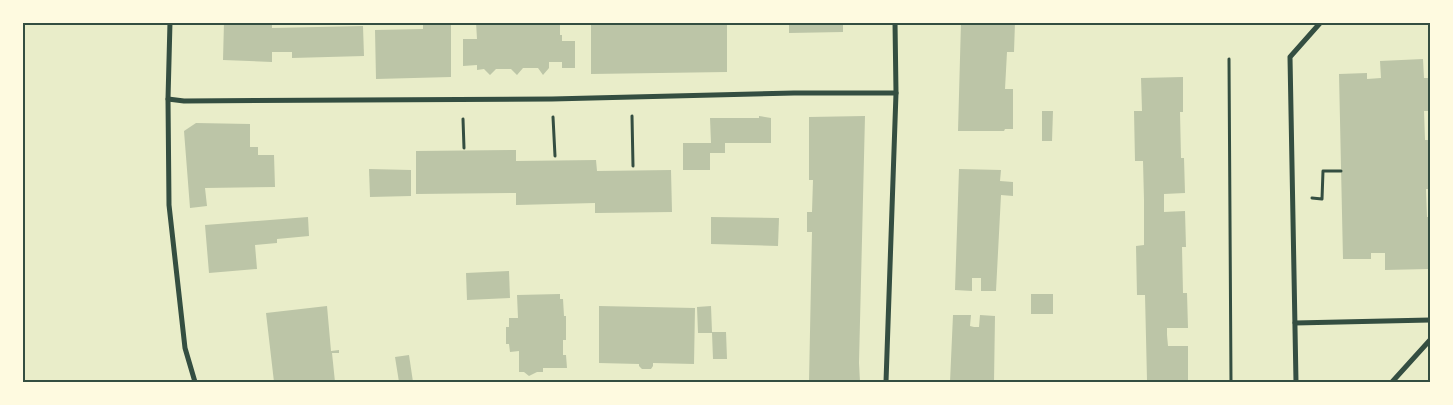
<svg xmlns="http://www.w3.org/2000/svg" width="1453" height="405" font-family="Lora,serif">
<style>
.building{fill:#bcc5a7}
.lines{fill:none;stroke-linecap:round;stroke-linejoin:round}
.path{stroke:#344e41;stroke-width:3}
.minor{stroke:#344e41;stroke-width:5}
.neatline{fill:none;stroke:#344e41;stroke-width:2}
</style>
<rect width="100%" height="100%" fill="#e9edc9"/>
<g class="building">
<path d="M 224,22 L 272,22 L 272,28 L 363,26 L 364,56 L 292,58 L 292,52 L 272,52 L 272,62 L 223,60 Z"/>
<path d="M 476,22 L 560,22 L 560,35 L 562,35 L 562,41 L 575,41 L 575,68 L 562,68 L 562,62 L 549,62 L 549,68 L 543,75 L 538,68 L 523,68 L 517,75 L 511,69 L 496,69 L 490,75 L 484,69 L 477,70 L 477,65 L 463,66 L 463,39 L 477,39 Z"/>
<path d="M 591,22 L 727,22 L 727,72 L 591,74 Z"/>
<path d="M 789,22 L 843,22 L 843,32 L 789,33 Z"/>
<path d="M 961,22 L 1015,22 L 1014,52 L 1007,52 L 1005,89 L 1013,89 L 1013,129 L 1005,129 L 1004,131 L 958,131 Z"/>
<path d="M 423,23 L 451,23 L 451,77 L 376,79 L 375,30 L 423,29 Z"/>
<path d="M 1423,59 L 1424,78 L 1430,78 L 1430,111 L 1424,111 L 1425,140 L 1430,140 L 1430,189 L 1426,189 L 1427,217 L 1430,217 L 1430,250 L 1428,250 L 1428,269 L 1385,270 L 1385,253 L 1371,253 L 1371,259 L 1343,259 L 1339,74 L 1367,73 L 1367,79 L 1381,78 L 1380,61 Z"/>
<path d="M 1183,77 L 1183,112 L 1180,112 L 1181,158 L 1184,158 L 1185,193 L 1164,194 L 1164,212 L 1185,211 L 1186,247 L 1182,247 L 1183,293 L 1187,293 L 1188,328 L 1167,328 L 1167,335 L 1168,346 L 1188,346 L 1188,381 L 1185,382 L 1139,382 L 1139,380 L 1147,380 L 1145,295 L 1137,295 L 1136,246 L 1144,245 L 1144,200 L 1143,161 L 1135,161 L 1134,111 L 1142,111 L 1141,78 Z"/>
<path d="M 1042,111 L 1053,111 L 1052,141 L 1042,141 Z"/>
<path d="M 759,116 L 771,118 L 771,143 L 725,143 L 725,153 L 710,153 L 710,170 L 683,170 L 683,143 L 711,143 L 710,118 L 759,118 Z"/>
<path d="M 865,116 L 859,363 L 860,382 L 809,382 L 812,232 L 807,232 L 807,212 L 812,212 L 813,180 L 809,180 L 809,117 Z"/>
<path d="M 196,123 L 250,124 L 250,147 L 258,147 L 258,155 L 274,155 L 275,187 L 205,188 L 207,206 L 190,208 L 184,131 Z"/>
<path d="M 516,150 L 516,161 L 596,160 L 597,171 L 671,170 L 672,212 L 597,213 L 595,213 L 595,203 L 516,205 L 516,193 L 416,194 L 416,151 Z"/>
<path d="M 369,169 L 411,170 L 411,196 L 370,197 Z"/>
<path d="M 959,169 L 1001,170 L 1000,181 L 1013,182 L 1013,196 L 1001,195 L 996,291 L 981,291 L 981,278 L 972,278 L 972,291 L 955,290 Z"/>
<path d="M 308,217 L 309,236 L 277,239 L 277,243 L 255,245 L 257,269 L 209,273 L 205,225 Z"/>
<path d="M 711,217 L 779,218 L 778,246 L 711,244 Z"/>
<path d="M 509,271 L 510,298 L 467,300 L 466,273 Z"/>
<path d="M 560,294 L 560,299 L 563,299 L 564,316 L 566,316 L 566,340 L 563,340 L 563,355 L 566,355 L 567,368 L 543,368 L 543,372 L 537,372 L 529,376 L 524,372 L 519,372 L 519,351 L 510,352 L 509,344 L 506,344 L 506,327 L 509,327 L 509,318 L 518,318 L 517,295 Z"/>
<rect x="1031" y="294" width="22" height="20"/>
<path d="M 327,306 L 331,351 L 339,350 L 339,353 L 332,353 L 335,382 L 274,382 L 266,313 Z"/>
<path d="M 599,306 L 695,308 L 694,364 L 653,363 L 653,366 L 651,369 L 642,369 L 639,366 L 639,364 L 599,363 Z"/>
<path d="M 711,306 L 712,332 L 726,332 L 727,359 L 713,359 L 712,333 L 698,333 L 697,307 Z"/>
<path d="M 953,315 L 971,315 L 970,326 L 974,327 L 979,327 L 980,315 L 995,316 L 994,382 L 950,382 Z"/>
<path d="M 409,355 L 413,382 L 399,382 L 395,357 Z"/>
</g>
<g class="lines">
<g class="path">
<path d="M 1229,59 L 1231,382"/>
<path d="M 632,116 L 633,166"/>
<path d="M 553,117 L 555,156"/>
<path d="M 463,119 L 464,148"/>
<path d="M 1312,198 L 1322,199 L 1323,171 L 1341,171"/>
</g>
<g class="minor">
<path d="M 170,22 L 168,99 L 169,205 L 185,348 L 195,382"/>
<path d="M 168,99 L 184,101 L 552,99 L 794,93 L 896,93"/>
<path d="M 1295,323 L 1430,320"/>
<path d="M 886,382 L 896,93 L 895,22"/>
<path d="M 1296,382 L 1290,57 L 1321,22"/>
<path d="M 1392,382 L 1430,340"/>
</g>
</g>
<rect width="1453" height="405" fill="none" stroke="#fefae0" stroke-width="48"/>
<rect x="24" y="24" width="1405" height="357" class="neatline"/>
</svg>
